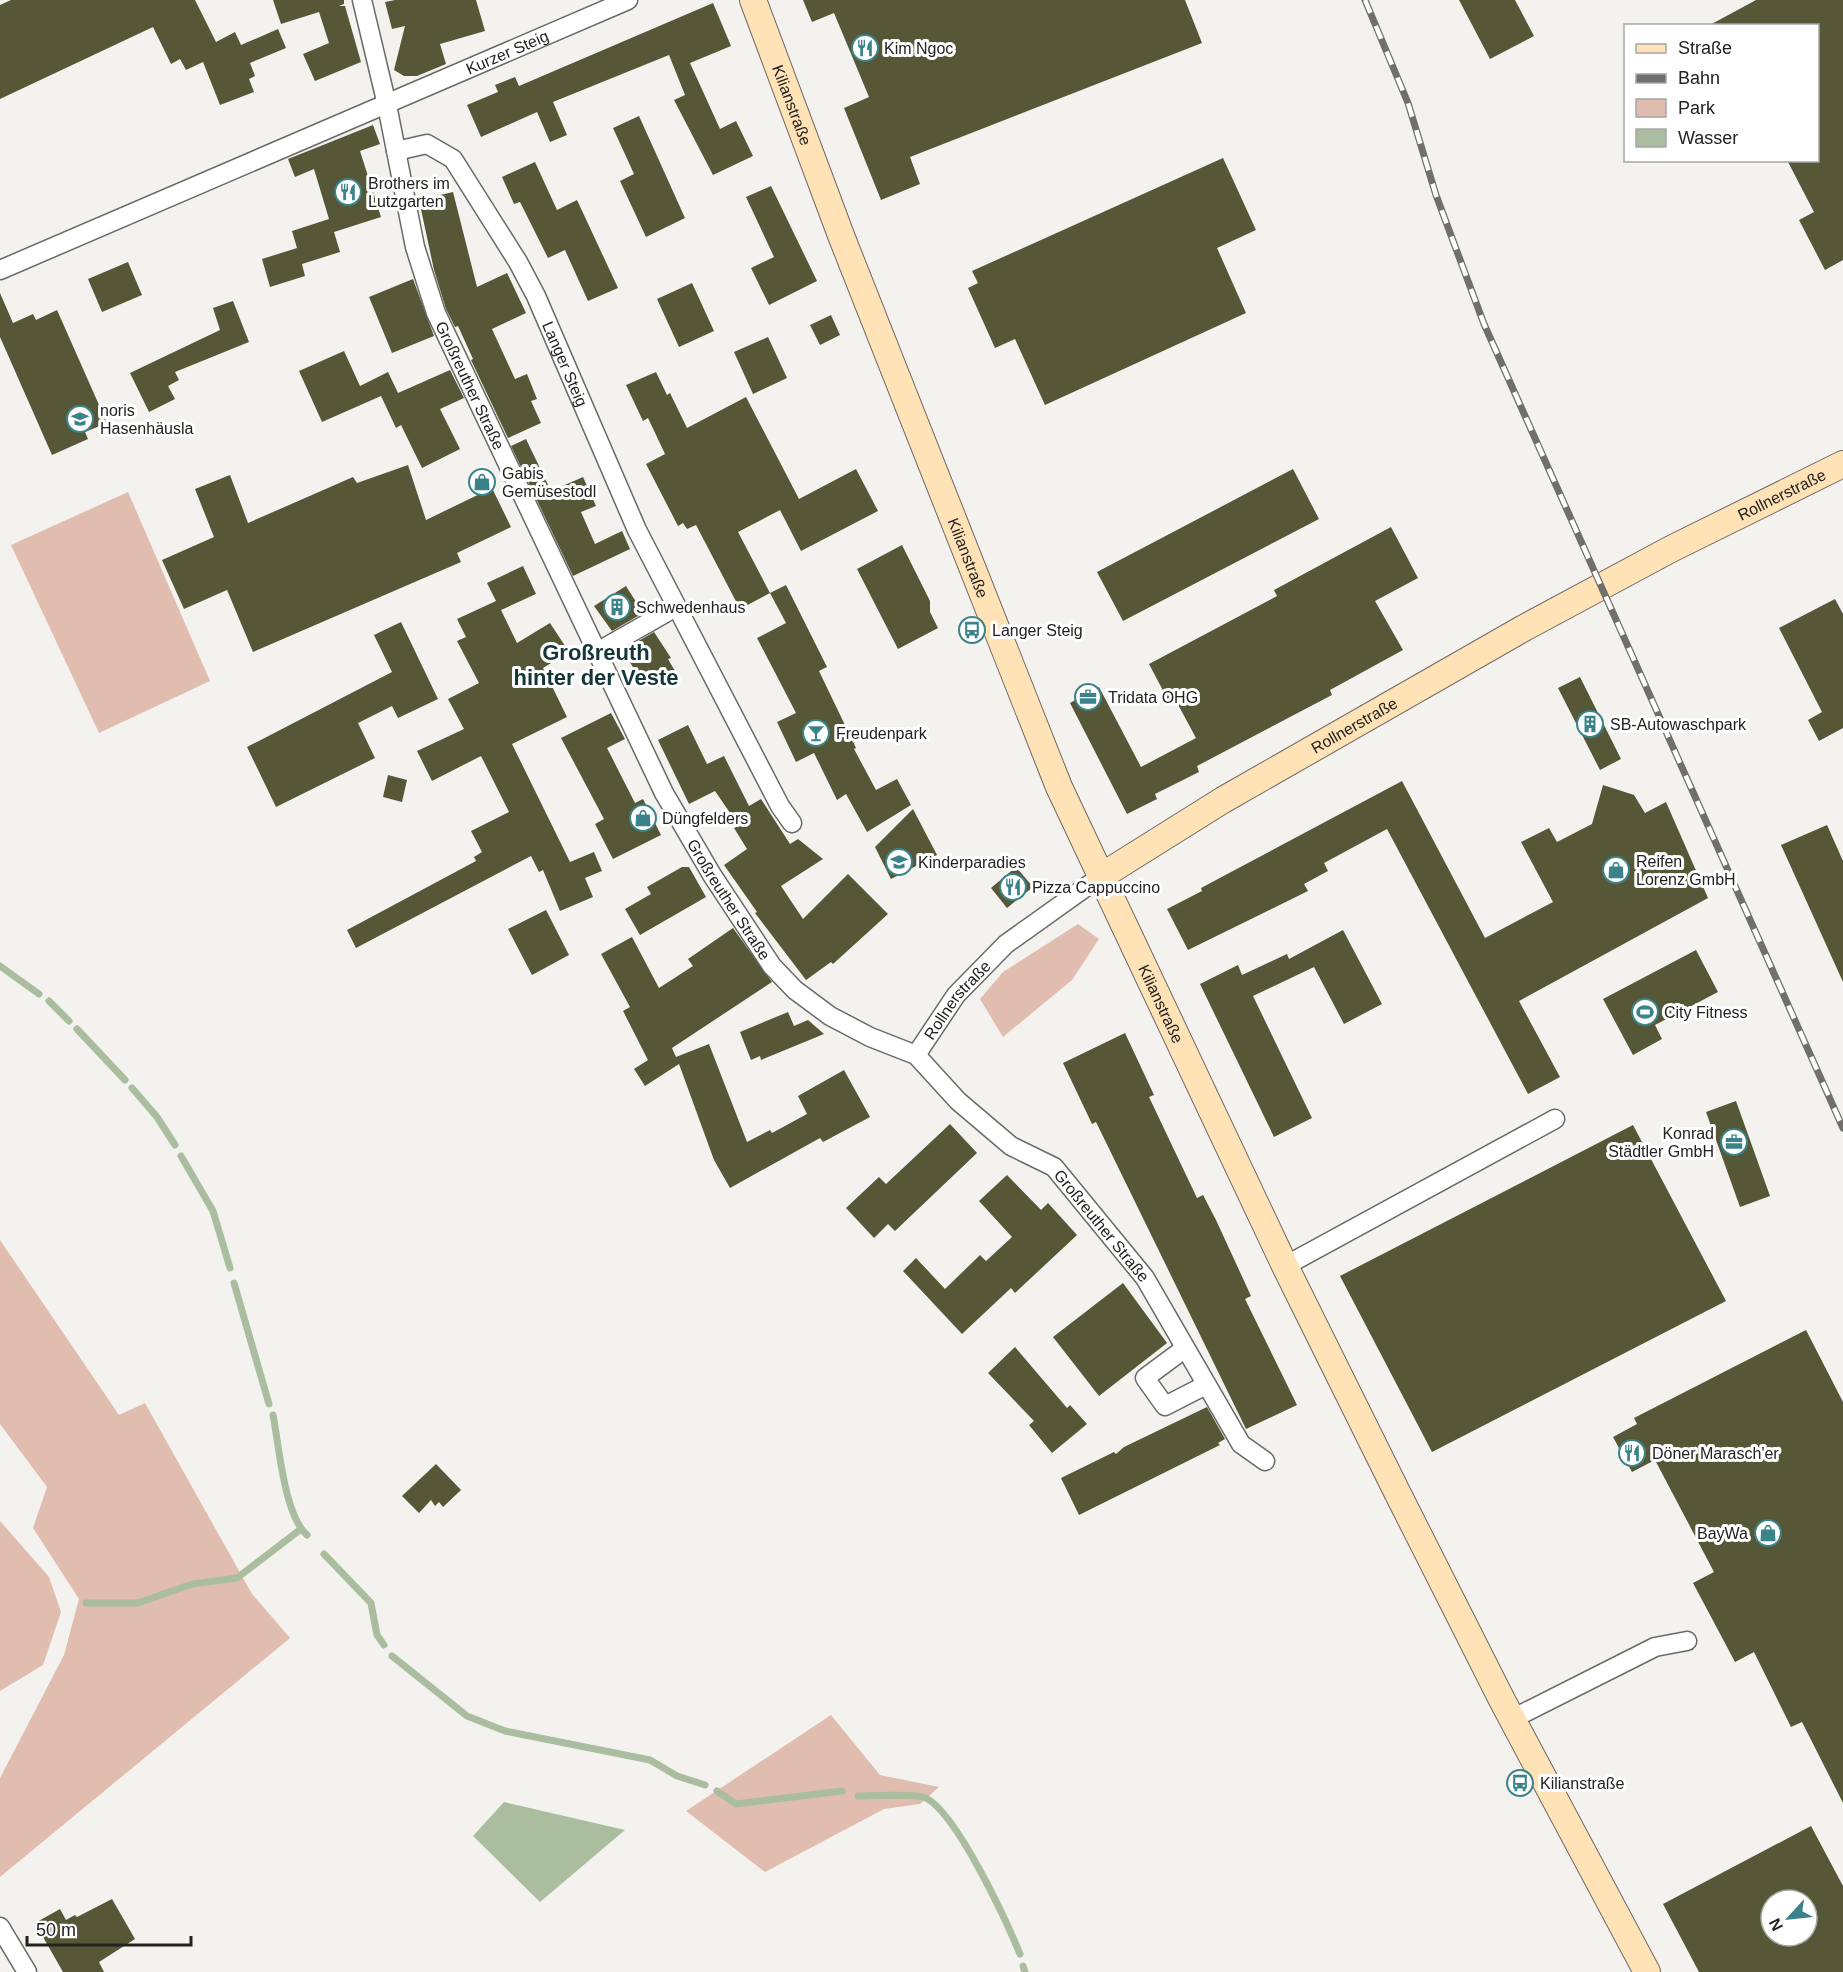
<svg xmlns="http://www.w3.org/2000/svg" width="1843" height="1972" font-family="Helvetica,sans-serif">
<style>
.green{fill:#e0bdaf}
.water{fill:#aabe9f}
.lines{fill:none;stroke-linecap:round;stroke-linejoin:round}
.stream{stroke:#aabe9f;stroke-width:7}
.building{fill:#555737;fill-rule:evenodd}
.street-casing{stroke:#6b6966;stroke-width:21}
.secondary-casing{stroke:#6b6966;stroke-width:28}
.street{stroke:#fff;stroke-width:18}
.secondary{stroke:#ffe2b6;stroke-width:26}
.rail-casing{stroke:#706f6c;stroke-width:7}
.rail{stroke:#fff;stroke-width:4.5;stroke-dasharray:14;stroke-linecap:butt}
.labels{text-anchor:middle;stroke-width:6;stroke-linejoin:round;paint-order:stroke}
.poi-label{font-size:16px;fill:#232221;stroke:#fff;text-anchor:start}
.street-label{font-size:16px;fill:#232221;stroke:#fff}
.district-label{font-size:22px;font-weight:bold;fill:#143639;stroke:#fff}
</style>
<rect width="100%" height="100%" fill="#f4f2ee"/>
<g class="green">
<path d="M 128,492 L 210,681 L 99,733 L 11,545 Z"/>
<path d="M 1078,924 L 1099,939 L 1072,980 L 1003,1037 L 980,999 L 1003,972 Z"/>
<path d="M 0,1240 L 119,1415 L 145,1403 L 252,1594 L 290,1638 L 0,1877 L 0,1778 L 64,1655 L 79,1599 L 33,1528 L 47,1487 L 0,1424 Z"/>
<path d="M 0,1521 L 49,1577 L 61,1612 L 43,1665 L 0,1691 Z"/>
<path d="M 831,1715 L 880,1775 L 939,1787 L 920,1804 L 884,1809 L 765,1872 L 686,1811 Z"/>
</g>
<path class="water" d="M 504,1802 L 625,1830 L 540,1902 L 473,1836 Z"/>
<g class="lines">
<g class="stream">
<path d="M 0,966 L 39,994"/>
<path d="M 49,1001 L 69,1021"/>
<path d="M 77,1029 L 125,1080"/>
<path d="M 132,1088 L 157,1117 L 175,1145"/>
<path d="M 181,1156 L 213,1211 L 230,1268"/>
<path d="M 234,1283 L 269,1404"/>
<path d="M 273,1415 C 279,1445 284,1515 307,1535"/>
<path d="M 324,1554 L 371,1603 L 377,1635 L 384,1645"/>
<path d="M 86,1603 L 138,1603 L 192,1584 L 237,1578 L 301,1529"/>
<path d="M 392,1656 L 467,1716 L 505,1731 L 650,1760 L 677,1776 L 705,1785"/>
<path d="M 717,1791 L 736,1804 L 842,1791"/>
<path d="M 858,1796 C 870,1796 918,1793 926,1798 C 957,1814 1006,1920 1020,1954"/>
<path d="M 1023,1966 L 1025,1972"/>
</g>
</g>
<g class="building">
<path d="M 11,0 L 195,0 L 216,42 L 235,32 L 241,45 L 278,29 L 286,48 L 250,63 L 255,76 L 249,79 L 254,92 L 220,105 L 203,62 L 186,70 L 180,59 L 171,64 L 153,27 L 0,99 L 0,5 Z"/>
<path d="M 273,0 L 344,0 L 344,4 L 339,6 L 345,6 L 361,62 L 315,81 L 303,54 L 329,43 L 319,12 L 281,24 Z"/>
<path d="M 395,0 L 476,0 L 485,31 L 440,44 L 446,64 L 417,76 L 404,76 L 394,70 L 405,26 L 392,29 L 385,2 Z"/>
<path d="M 803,0 L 1185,0 L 1202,43 L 910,157 L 920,184 L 881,200 L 844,108 L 869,97 L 834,13 L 812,22 Z"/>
<path d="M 1459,0 L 1515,0 L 1534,36 L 1490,59 Z"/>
<path d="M 1756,0 L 1843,0 L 1843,260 L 1825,270 L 1799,220 L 1814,212 L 1787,160 L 1818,160 L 1818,26 L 1708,26 Z"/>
<path d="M 713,3 L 731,46 L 690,63 L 720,129 L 736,121 L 753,156 L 713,175 L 674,100 L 685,95 L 669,55 L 553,102 L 567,135 L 550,142 L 537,112 L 481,137 L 467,105 L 498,92 L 495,85 L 515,77 L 519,86 Z"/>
<path d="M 639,116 L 685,218 L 646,237 L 620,181 L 634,174 L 613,128 Z"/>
<path d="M 373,125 L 380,144 L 360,151 L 381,217 L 334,232 L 340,252 L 302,264 L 305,276 L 270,287 L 262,259 L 297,248 L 292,231 L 329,219 L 314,169 L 295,177 L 288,159 Z"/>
<path d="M 1223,158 L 1256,230 L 1217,248 L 1246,313 L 1045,405 L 1015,339 L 995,348 L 968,288 L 978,283 L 972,271 Z"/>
<path d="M 535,162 L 557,210 L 577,200 L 618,288 L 588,301 L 565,250 L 548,258 L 520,202 L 514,204 L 502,177 Z"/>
<path d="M 771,186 L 817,281 L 769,305 L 751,268 L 774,257 L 746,197 Z"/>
<path d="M 453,192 L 477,287 L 507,273 L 526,313 L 492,329 L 515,379 L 527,374 L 537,399 L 531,401 L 541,423 L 508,438 L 471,360 L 473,359 L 458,326 L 455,327 L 446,309 L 434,270 L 419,200 Z"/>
<path d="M 128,262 L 142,295 L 102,312 L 88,279 Z"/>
<path d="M 413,279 L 434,336 L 392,353 L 369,297 Z"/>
<path d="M 692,283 L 714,331 L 679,347 L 657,299 Z"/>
<path d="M 0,293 L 13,323 L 33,314 L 36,320 L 57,310 L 107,423 L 85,432 L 88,439 L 52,455 L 0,337 Z"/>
<path d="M 233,301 L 249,342 L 175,372 L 179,380 L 168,386 L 175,399 L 149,412 L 130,373 L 220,330 L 213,308 Z"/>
<path d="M 831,315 L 840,335 L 820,345 L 810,325 Z"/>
<path d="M 768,337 L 787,378 L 753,394 L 734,352 Z"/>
<path d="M 344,351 L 360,386 L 388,372 L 398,393 L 450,370 L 464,398 L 440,409 L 460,449 L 422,468 L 401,425 L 396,428 L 381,396 L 322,422 L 299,371 Z"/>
<path d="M 656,372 L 667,395 L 670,393 L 687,428 L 746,397 L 799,499 L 856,469 L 878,511 L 801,551 L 780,510 L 738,532 L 770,593 L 740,609 L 696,525 L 687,529 L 683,523 L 678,526 L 646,464 L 665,454 L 648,418 L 643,421 L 626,385 Z"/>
<path d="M 526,439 L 551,491 L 583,477 L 596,506 L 581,512 L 595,544 L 622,531 L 630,549 L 573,576 L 511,446 Z"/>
<path d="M 408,465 L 426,520 L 492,488 L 511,527 L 457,553 L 461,562 L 253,652 L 227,590 L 184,609 L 162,560 L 214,537 L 195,489 L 230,475 L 248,523 L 353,477 L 357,483 Z"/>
<path d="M 1293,469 L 1319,519 L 1123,621 L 1097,572 Z"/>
<path d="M 1391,527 L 1418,578 L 1375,601 L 1403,650 L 1330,690 L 1332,695 L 1197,766 L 1199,772 L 1155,794 L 1157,799 L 1127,814 L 1070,703 L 1099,687 L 1141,767 L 1196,738 L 1175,699 L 1169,702 L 1149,664 L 1277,596 L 1274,590 Z"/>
<path d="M 902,545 L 930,601 L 930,612 L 938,628 L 898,649 L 857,569 Z"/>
<path d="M 523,566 L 536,594 L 501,610 L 517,643 L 550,623 L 569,652 L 543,668 L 567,717 L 512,744 L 570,862 L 594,852 L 602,871 L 585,878 L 593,897 L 560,911 L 543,870 L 539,872 L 531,856 L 356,948 L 347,930 L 476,861 L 474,857 L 482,852 L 471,831 L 509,812 L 481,756 L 432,781 L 417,751 L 464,729 L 448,699 L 479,683 L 457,641 L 466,637 L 457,619 L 496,601 L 487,583 Z"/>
<path d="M 786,585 L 827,667 L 819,671 L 856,748 L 854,749 L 876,790 L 897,779 L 911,805 L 867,832 L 846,794 L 837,800 L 814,753 L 796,762 L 777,722 L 796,713 L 757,638 L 786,623 L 770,593 Z"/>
<path d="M 626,586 L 643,613 L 612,631 L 594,606 Z"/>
<path d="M 1835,599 L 1843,614 L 1843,728 L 1819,741 L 1808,720 L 1822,712 L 1779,628 Z"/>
<path d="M 401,622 L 438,699 L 398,718 L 392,706 L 358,723 L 375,758 L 276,807 L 247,747 L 392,672 L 374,635 Z"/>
<path d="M 654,632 L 671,658 L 668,659 L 679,678 L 658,687 L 649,670 L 638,676 L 623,650 Z"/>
<path d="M 1580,677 L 1621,759 L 1600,770 L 1558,688 Z"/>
<path d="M 611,713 L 625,739 L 607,748 L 635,803 L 643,799 L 661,835 L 613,859 L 595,824 L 604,819 L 561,738 Z"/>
<path d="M 688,725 L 707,764 L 724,756 L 749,806 L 761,799 L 790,844 L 798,839 L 823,859 L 781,886 L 803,919 L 848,874 L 888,914 L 833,964 L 831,962 L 806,980 L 755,913 L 757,912 L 724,865 L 747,849 L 734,828 L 739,826 L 715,791 L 689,804 L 658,740 Z"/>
<path d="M 388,775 L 407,780 L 402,802 L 383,797 Z"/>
<path d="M 1402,781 L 1485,938 L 1553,902 L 1521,842 L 1549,828 L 1557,842 L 1592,824 L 1603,785 L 1634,795 L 1645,813 L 1666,802 L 1708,898 L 1519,1001 L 1560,1077 L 1528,1094 L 1387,829 L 1324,863 L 1328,871 L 1304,884 L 1308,891 L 1188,950 L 1167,909 L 1202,891 L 1201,888 Z"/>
<path d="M 913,809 L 937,855 L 891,879 L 875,847 Z"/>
<path d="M 1827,825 L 1843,861 L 1843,982 L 1781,845 Z"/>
<path d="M 682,867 L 689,867 L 706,897 L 640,935 L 625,909 L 651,894 L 647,887 Z"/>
<path d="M 1016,867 L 1033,887 L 1007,908 L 991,888 Z"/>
<path d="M 546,910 L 569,955 L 532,975 L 508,929 Z"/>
<path d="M 733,928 L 772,982 L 672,1048 L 676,1057 L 709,1044 L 747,1142 L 770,1130 L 772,1133 L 807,1114 L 798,1096 L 844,1070 L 870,1117 L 823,1142 L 820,1138 L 730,1188 L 714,1160 L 679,1064 L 645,1086 L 634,1069 L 648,1060 L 623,1011 L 630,1007 L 601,954 L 632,937 L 659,988 L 693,966 L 688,959 Z"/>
<path d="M 1343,930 L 1382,1004 L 1344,1024 L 1314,967 L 1253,996 L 1312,1118 L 1274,1137 L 1200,984 L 1238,965 L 1242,975 L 1287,954 L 1289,959 Z"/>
<path d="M 1696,950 L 1718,992 L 1655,1025 L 1662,1039 L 1633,1055 L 1603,999 Z"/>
<path d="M 788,1012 L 794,1026 L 808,1020 L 824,1034 L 761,1060 L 760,1056 L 751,1060 L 740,1032 Z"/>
<path d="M 1125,1033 L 1154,1095 L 1149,1097 L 1197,1198 L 1203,1195 L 1216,1220 L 1251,1296 L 1245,1299 L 1297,1405 L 1246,1429 L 1096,1122 L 1092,1124 L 1063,1063 Z"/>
<path d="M 1736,1101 L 1770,1196 L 1740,1207 L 1706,1112 Z"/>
<path d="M 950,1124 L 977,1153 L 895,1231 L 888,1224 L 874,1238 L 846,1208 L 879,1177 L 886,1184 Z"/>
<path d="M 1633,1125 L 1726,1301 L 1432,1452 L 1340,1276 Z"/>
<path d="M 1007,1175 L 1041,1210 L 1048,1203 L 1077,1235 L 1015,1293 L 1011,1288 L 962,1334 L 903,1271 L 916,1258 L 945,1289 L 980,1255 L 986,1261 L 1012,1237 L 979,1201 Z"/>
<path d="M 1123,1283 L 1167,1343 L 1099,1396 L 1053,1337 Z"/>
<path d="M 1806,1330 L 1843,1402 L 1843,1803 L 1802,1722 L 1791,1727 L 1754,1652 L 1735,1662 L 1693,1583 L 1714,1572 L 1655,1460 L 1632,1472 L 1613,1437 L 1637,1424 L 1634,1418 Z"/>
<path d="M 1015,1347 L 1067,1408 L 1070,1405 L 1087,1424 L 1052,1453 L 1029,1425 L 1034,1421 L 988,1373 Z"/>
<path d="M 1207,1407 L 1225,1439 L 1218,1443 L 1220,1445 L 1079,1515 L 1061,1478 L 1114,1452 L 1116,1454 L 1124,1447 Z"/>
<path d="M 436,1464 L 461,1490 L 443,1507 L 439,1502 L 435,1506 L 431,1500 L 419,1513 L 402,1496 Z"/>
<path d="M 1811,1826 L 1843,1886 L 1843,1972 L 1699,1972 L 1663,1904 ZM 1771,1900 L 1807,1900 L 1807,1936 L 1771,1936 Z"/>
<path d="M 112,1899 L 135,1939 L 99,1962 L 104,1972 L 63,1972 L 35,1923 L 60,1909 L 66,1920 L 75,1915 L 77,1917 Z"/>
</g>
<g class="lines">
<defs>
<g id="street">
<path id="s1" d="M 362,0 L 387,105 L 415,247 L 436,313 L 664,793 L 712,875 L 772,966 L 795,990 L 830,1016 L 870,1037 L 916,1055 L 958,1101 L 1011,1146 L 1054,1167 L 1145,1278 L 1241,1444 L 1265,1461"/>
<path id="s2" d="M 396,151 L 427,144 L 453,159 L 518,262 L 536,296 L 637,530 L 780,806 L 792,823"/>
<path id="s3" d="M 0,270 L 628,0"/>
<path d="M 597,652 L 676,607"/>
<path id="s4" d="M 916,1055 L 956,995 L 1006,944 L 1100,877"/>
<path d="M 1285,1266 L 1555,1119"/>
<path d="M 1184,1349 L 1145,1378 L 1165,1406 L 1206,1385"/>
<path d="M 1512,1719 L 1655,1647 L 1687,1641"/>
<path d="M 0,1927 L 27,1972"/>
</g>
<g id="secondary">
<path id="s5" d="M 753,0 L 842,238 L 1059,787 L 1285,1266 L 1397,1492 L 1502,1700 L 1647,1972"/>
<path id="s6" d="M 1100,877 L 1223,800 L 1524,628 L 1671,549 L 1843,464"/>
</g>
</defs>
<use href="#street" class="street-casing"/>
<use href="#secondary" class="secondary-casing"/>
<use href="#street" class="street"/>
<use href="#secondary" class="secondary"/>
<defs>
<path id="rail" d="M 1365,0 L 1408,103 L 1436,195 L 1484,324 L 1843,1128"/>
</defs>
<use href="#rail" class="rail-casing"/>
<use href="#rail" class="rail"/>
</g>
<defs>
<symbol id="restaurant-ring" viewBox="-11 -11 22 22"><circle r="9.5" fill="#fff" stroke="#3b838a" stroke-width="1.5"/><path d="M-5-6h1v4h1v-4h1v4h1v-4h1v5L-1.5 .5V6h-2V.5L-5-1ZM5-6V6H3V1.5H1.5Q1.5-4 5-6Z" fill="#3b838a"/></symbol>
<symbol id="school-ring" viewBox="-11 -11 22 22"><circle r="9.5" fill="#fff" stroke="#3b838a" stroke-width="1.5"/><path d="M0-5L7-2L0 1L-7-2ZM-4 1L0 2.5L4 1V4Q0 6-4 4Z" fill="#3b838a"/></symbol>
<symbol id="shop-ring" viewBox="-11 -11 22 22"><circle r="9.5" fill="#fff" stroke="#3b838a" stroke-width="1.5"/><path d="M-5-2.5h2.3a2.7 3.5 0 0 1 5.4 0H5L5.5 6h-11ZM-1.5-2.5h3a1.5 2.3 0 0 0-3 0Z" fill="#3b838a"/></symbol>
<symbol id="building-ring" viewBox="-11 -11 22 22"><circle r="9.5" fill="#fff" stroke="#3b838a" stroke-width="1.5"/><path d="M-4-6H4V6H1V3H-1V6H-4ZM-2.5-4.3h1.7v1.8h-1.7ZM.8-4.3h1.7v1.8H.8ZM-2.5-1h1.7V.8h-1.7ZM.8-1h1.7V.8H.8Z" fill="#3b838a"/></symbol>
<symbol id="bus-ring" viewBox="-11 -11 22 22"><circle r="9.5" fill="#fff" stroke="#3b838a" stroke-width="1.5"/><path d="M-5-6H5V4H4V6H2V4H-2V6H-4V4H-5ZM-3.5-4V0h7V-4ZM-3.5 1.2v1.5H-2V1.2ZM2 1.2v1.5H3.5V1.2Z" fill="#3b838a"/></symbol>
<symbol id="office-ring" viewBox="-11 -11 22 22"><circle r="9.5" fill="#fff" stroke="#3b838a" stroke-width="1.5"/><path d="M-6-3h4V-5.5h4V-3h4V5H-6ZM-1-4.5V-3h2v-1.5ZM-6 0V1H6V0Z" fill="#3b838a"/></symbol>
<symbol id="bar-ring" viewBox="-11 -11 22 22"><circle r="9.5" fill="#fff" stroke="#3b838a" stroke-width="1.5"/><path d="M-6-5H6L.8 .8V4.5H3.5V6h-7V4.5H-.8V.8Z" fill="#3b838a"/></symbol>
<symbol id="stadium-ring" viewBox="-11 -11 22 22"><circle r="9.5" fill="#fff" stroke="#3b838a" stroke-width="1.5"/><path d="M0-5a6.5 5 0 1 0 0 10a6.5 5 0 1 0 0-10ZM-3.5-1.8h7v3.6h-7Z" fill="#3b838a"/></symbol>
</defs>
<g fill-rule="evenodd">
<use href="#restaurant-ring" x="850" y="33" width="30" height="30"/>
<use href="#restaurant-ring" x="333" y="177" width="30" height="30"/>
<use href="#school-ring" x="65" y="404" width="30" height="30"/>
<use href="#shop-ring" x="467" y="467" width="30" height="30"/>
<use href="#building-ring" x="602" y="592" width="30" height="30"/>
<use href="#bus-ring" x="957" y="615" width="30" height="30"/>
<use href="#office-ring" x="1073" y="682" width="30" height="30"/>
<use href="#building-ring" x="1575" y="709" width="30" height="30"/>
<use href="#bar-ring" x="801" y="718" width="30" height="30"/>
<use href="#shop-ring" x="628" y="803" width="30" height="30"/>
<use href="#school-ring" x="884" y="847" width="30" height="30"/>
<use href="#shop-ring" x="1601" y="855" width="30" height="30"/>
<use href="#restaurant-ring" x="998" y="872" width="30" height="30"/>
<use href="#stadium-ring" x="1630" y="997" width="30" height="30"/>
<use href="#office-ring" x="1719" y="1127" width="30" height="30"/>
<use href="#restaurant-ring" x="1617" y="1438" width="30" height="30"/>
<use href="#shop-ring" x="1753" y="1518" width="30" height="30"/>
<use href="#bus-ring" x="1505" y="1768" width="30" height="30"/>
</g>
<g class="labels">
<g class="poi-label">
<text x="884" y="54">Kim Ngoc</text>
<text x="368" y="189">Brothers im<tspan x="368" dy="18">Lutzgarten</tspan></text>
<text x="100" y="416">noris<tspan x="100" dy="18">Hasenhäusla</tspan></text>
<text x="502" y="479">Gabis<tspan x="502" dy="18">Gemüsestodl</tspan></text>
<text x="636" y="613">Schwedenhaus</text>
<text x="992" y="636">Langer Steig</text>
<text x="1108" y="703">Tridata OHG</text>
<text x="1610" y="730">SB-Autowaschpark</text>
<text x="836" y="739">Freudenpark</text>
<text x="662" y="824">Düngfelders</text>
<text x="1636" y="867">Reifen<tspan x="1636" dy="18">Lorenz GmbH</tspan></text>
<text x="918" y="868">Kinderparadies</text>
<text x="1032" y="893">Pizza Cappuccino</text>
<text x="1664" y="1018">City Fitness</text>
<text x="1714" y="1139" text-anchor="end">Konrad<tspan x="1714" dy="18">Städtler GmbH</tspan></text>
<text x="1652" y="1459">Döner Marasch'er</text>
<text x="1748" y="1539" text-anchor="end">BayWa</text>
<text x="1540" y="1789">Kilianstraße</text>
</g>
<g class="street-label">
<text dy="6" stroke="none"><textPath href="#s3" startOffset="552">Kurzer Steig</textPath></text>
<text dy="6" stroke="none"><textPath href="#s5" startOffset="112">Kilianstraße</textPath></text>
<text dy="6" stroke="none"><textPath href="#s2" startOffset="296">Langer Steig</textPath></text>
<text dy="6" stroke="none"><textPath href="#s1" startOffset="402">Großreuther Straße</textPath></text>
<text dy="6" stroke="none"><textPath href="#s6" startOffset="782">Rollnerstraße</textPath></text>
<text dy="6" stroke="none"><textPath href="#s5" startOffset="598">Kilianstraße</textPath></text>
<text dy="6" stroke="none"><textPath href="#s6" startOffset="296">Rollnerstraße</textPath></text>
<text dy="6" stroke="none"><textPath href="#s1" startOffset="978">Großreuther Straße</textPath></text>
<text dy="6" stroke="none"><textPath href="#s4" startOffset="69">Rollnerstraße</textPath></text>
<text dy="6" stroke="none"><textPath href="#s5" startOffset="1084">Kilianstraße</textPath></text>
<text dy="6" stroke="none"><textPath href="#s1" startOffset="1484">Großreuther Straße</textPath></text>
</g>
<g class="district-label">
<text x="596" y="660">Großreuth<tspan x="596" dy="25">hinter der Veste</tspan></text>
</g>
</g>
<rect x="1624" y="24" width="195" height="138" fill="#ffffff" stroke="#a7a7a6" stroke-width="1.5"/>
<rect x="1636" y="44" width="30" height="9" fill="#ffe2b6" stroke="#a7a7a6" stroke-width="1.5"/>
<text x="1678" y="54" font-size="18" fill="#232221">Straße</text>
<rect x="1636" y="74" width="30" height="9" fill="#706f6c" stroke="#a7a7a6" stroke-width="1.5"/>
<text x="1678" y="84" font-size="18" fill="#232221">Bahn</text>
<rect x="1636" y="99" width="30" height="18" fill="#e0bdaf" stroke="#a7a7a6" stroke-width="1.5"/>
<text x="1678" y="114" font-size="18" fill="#232221">Park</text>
<rect x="1636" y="129" width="30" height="18" fill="#aabe9f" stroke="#a7a7a6" stroke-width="1.5"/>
<text x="1678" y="144" font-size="18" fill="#232221">Wasser</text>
<g transform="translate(1789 1918) rotate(243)"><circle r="28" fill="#ffffff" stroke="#a7a7a6" stroke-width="1.5"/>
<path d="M0-4.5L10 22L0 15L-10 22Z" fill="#3b838a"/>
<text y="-9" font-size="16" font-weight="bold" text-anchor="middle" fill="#232221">N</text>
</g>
<path d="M27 1936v9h164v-9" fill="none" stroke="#232221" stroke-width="3"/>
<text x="36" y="1936" font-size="18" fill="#232221" stroke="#ffffff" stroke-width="4.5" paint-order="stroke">50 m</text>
</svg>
